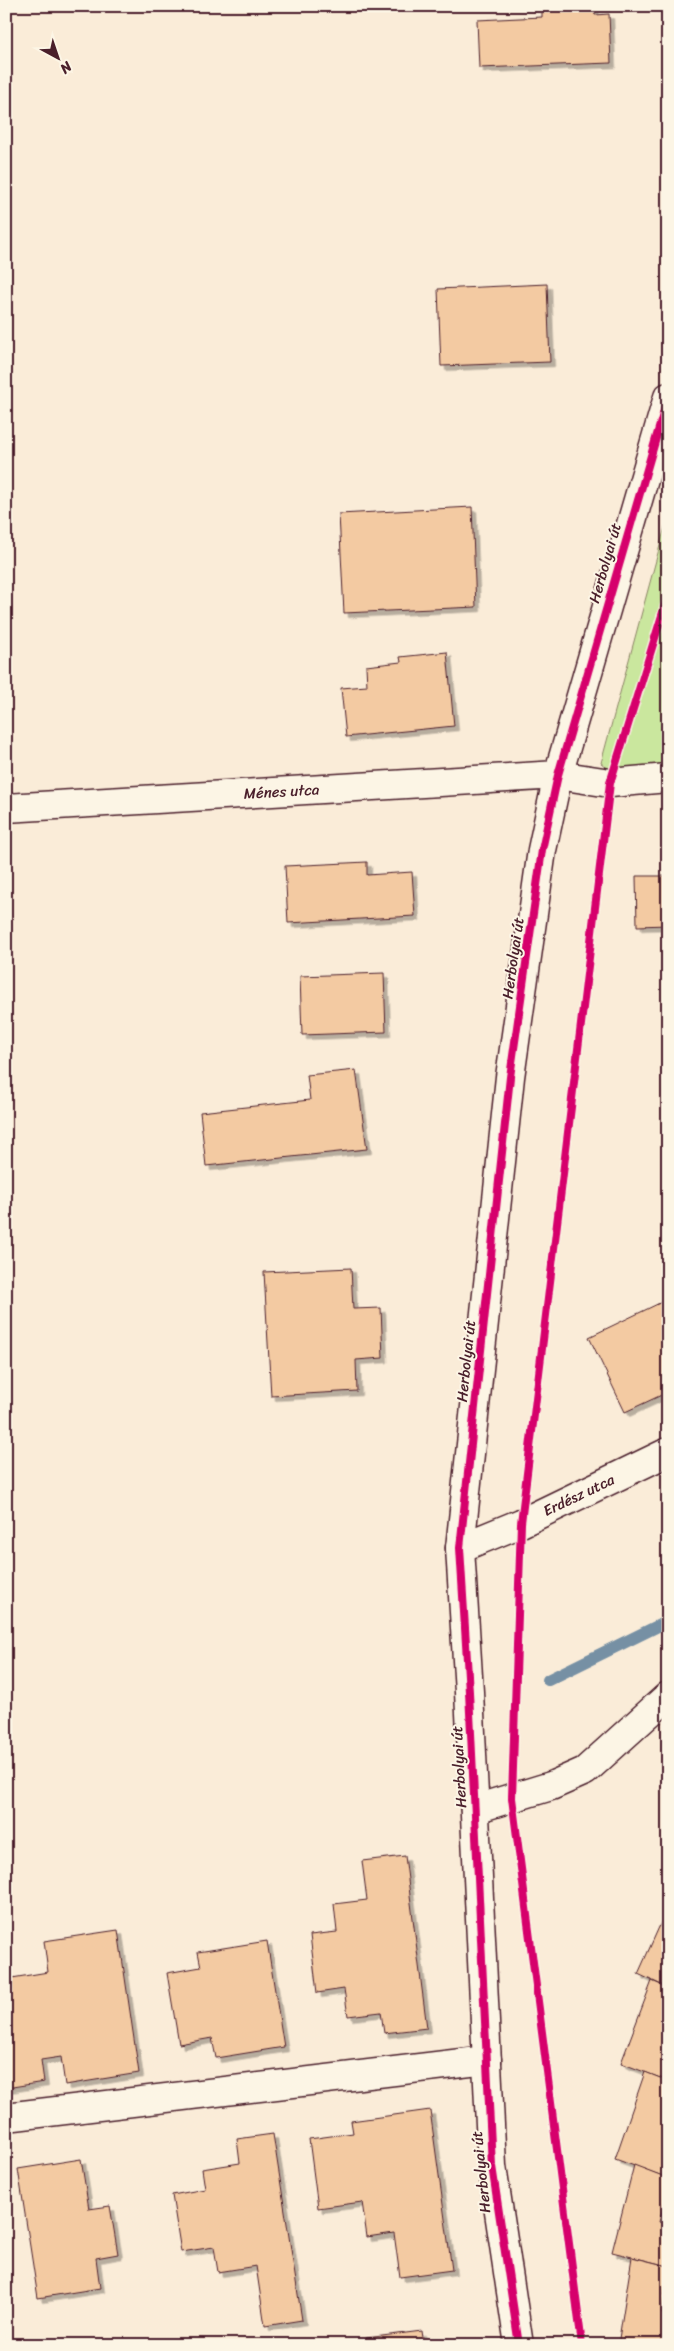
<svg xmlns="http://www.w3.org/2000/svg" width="674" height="2351" font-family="Sriracha,sans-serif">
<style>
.green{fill:#cae79e;stroke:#8a8364}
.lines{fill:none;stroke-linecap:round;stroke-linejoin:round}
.stream{stroke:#7690a4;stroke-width:12}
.building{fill:#f3caa2;stroke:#4a1f2b;filter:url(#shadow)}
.minor-casing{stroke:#4a1f2b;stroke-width:31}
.minor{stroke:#fcf5e5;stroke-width:28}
.cycleway-casing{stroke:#fcf5e5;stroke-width:11}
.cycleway{stroke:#d6006c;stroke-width:8}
.labels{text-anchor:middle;stroke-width:4;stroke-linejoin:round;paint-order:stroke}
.street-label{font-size:15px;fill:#4a1f2b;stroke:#fcf5e5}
</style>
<defs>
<filter id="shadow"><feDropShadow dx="4.5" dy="4.5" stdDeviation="0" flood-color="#0004"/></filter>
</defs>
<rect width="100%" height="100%" fill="#faecd8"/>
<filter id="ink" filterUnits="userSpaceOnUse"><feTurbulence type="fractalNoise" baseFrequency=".02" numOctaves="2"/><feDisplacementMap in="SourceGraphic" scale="10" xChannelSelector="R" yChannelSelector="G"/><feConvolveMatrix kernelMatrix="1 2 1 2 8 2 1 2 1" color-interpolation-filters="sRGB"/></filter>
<g filter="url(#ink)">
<path class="green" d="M 668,516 L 668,778 L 625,782 L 601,763 Z"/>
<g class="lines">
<path class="stream" d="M 548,1680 L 668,1621"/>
</g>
<g class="building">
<path d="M 542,6 L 594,6 L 595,15 L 609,14 L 611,63 L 479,68 L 477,20 L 542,17 Z"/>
<path d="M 547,284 L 550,362 L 441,366 L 438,289 Z"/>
<path d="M 472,507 L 476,607 L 344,613 L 339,514 Z"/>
<path d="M 447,652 L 454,726 L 346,737 L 341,688 L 367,686 L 366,666 L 401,662 L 400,657 Z"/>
<path d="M 367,862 L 367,875 L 412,872 L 415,916 L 288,923 L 285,866 Z"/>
<path d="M 636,876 L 668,876 L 668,925 L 637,926 Z"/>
<path d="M 384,973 L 386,1032 L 302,1035 L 300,976 Z"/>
<path d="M 356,1070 L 367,1149 L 206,1166 L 200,1112 L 310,1100 L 307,1075 Z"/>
<path d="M 351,1268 L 353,1309 L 381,1308 L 383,1358 L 356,1360 L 357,1391 L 271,1396 L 264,1272 Z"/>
<path d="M 668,1299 L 668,1392 L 625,1412 L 589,1337 Z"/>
<path d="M 405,1856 L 427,2028 L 384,2033 L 381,2012 L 348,2016 L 344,1989 L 317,1993 L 310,1935 L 337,1932 L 334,1904 L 367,1900 L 362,1861 Z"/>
<path d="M 668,1907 L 668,1988 L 638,1974 Z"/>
<path d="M 118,1930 L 139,2073 L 65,2085 L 61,2057 L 41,2060 L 44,2082 L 6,2088 L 6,1979 L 48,1972 L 44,1941 Z"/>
<path d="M 267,1941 L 284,2047 L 216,2058 L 212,2038 L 179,2044 L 167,1973 L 201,1967 L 198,1952 Z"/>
<path d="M 652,1981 L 668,1988 L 668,2081 L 621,2063 Z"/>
<path d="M 645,2072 L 668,2081 L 668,2126 L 665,2134 L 668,2135 L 668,2178 L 615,2159 Z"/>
<path d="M 430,2110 L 452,2270 L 400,2277 L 394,2233 L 367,2237 L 362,2202 L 318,2208 L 309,2139 L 353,2133 L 351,2121 Z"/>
<path d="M 273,2134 L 302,2320 L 265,2326 L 256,2266 L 218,2272 L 214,2247 L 181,2252 L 172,2195 L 205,2189 L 202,2169 L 240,2163 L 237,2139 Z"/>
<path d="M 81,2159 L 89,2209 L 110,2206 L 118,2254 L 96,2258 L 100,2288 L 38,2298 L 18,2169 Z"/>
<path d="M 634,2165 L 668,2178 L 668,2188 L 659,2222 L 668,2224 L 668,2266 L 612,2252 Z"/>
<path d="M 632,2257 L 668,2266 L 662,2314 L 668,2315 L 668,2345 L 618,2345 Z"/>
<path d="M 422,2331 L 424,2345 L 367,2345 L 366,2338 Z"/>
</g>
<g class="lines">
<defs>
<g id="minor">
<path id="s1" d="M 6,808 L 558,775 L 610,783 L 668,778"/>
<path id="s2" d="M 460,1548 L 521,1523 L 668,1452"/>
<path d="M 475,1809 L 551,1786 L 585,1771 L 668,1696"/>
<path d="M 6,2117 L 487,2060"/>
<path d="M 519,2345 L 492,2166 L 469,1692 L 460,1548 L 510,1077 L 542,850 L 558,775 L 668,397"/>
</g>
</defs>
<use href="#minor" class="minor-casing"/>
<use href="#minor" class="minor"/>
<defs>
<g id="cycleway">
<path d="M 519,2345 L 492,2166 L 469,1692 L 460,1548 L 510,1077 L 542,850 L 558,775 L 668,397"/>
<path d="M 582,2345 L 512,1798 L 521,1523 L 610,783 L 668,596"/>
</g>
</defs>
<use href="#cycleway" class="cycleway-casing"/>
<use href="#cycleway" class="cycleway"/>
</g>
</g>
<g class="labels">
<g class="street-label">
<text transform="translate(605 563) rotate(-74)" y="5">Herbolyai út</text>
<text dy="5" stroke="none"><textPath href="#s1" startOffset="276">Ménes utca</textPath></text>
<text transform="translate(513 958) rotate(-82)" y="5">Herbolyai út</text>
<text transform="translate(466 1361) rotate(-84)" y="5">Herbolyai út</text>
<text dy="5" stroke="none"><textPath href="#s2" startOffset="130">Erdész utca</textPath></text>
<text transform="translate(459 1767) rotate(-93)" y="5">Herbolyai út</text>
<text transform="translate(481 2172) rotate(-96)" y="5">Herbolyai út</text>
</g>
</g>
<rect width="674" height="2351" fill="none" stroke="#fcf5e5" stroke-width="25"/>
<rect x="12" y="12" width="649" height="2326" fill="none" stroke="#4a1f2b" stroke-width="2" filter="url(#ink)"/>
<g transform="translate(58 58) rotate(140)" stroke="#fcf5e5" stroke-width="4" paint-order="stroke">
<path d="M0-4L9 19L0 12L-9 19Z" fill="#4a1f2b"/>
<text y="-8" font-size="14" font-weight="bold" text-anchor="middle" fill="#4a1f2b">N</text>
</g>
</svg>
